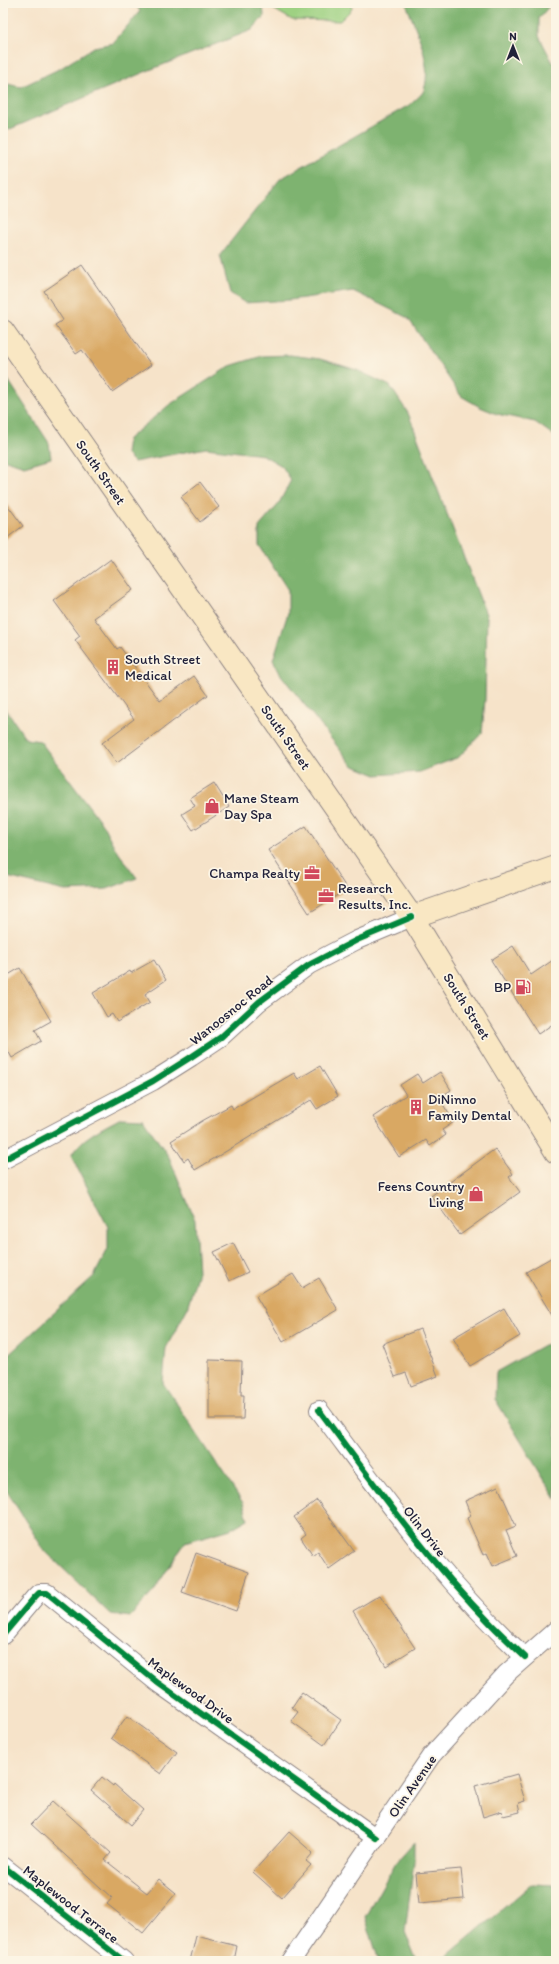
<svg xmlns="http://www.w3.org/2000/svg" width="559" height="1964" font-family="Itim,sans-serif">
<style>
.green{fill:#9ed182;stroke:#607a5e}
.forest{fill:#7eb370;stroke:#506a56}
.building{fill:#d9a863}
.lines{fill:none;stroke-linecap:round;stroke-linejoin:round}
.minor-casing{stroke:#8c8282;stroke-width:20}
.secondary-casing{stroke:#8c8282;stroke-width:24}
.minor{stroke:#fff;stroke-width:18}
.secondary{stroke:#f9e7c3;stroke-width:22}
.cycleway-casing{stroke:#fcf5e5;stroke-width:8}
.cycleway{stroke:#00873e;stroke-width:6}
.labels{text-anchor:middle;stroke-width:3.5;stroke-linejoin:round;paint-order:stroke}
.street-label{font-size:14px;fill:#22223b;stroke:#fcf5e5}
.poi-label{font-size:14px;fill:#22223b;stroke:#fcf5e5;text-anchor:start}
</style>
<rect width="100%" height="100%" fill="#fcf5e5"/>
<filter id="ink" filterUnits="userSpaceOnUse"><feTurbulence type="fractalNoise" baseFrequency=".025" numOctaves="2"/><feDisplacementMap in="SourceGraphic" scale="8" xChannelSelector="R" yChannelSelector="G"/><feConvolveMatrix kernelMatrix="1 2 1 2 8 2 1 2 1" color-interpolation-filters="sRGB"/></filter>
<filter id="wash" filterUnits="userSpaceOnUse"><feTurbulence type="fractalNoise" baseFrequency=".012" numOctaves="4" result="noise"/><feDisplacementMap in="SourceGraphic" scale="16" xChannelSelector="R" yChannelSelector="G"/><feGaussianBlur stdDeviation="0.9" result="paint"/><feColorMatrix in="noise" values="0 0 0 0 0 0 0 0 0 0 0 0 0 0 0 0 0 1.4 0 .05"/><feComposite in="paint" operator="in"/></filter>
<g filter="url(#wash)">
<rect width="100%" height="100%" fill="#f6e3c9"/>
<path class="green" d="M 263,3 L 351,3 L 352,9 L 340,21 L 292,20 Z"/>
<g class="forest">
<path d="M 134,3 L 263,3 L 264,16 L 252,30 L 147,71 L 3,132 L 3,83 L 21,87 L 61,68 L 94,47 L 113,43 L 140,11 Z"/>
<path d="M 406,3 L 552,3 L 539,18 L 539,36 L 553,63 L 556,63 L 556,437 L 535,422 L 497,414 L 480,407 L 461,396 L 408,318 L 353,291 L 290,300 L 245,303 L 230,293 L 220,255 L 280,179 L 411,104 C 415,100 422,95 424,90 C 433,62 415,29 406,3 Z"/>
<path d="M 290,355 L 320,359 L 357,370 L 390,386 L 408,413 L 487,617 L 485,700 L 482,733 L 459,757 L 420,772 L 376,775 L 352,765 L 281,675 L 273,660 L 288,613 L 288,590 L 259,545 L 259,527 L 278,505 L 291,480 L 282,466 L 263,455 L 206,448 L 134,462 L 126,454 L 128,439 L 169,405 L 230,366 L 262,356 Z"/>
<path d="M 3,372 L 49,443 L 51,458 L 24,466 L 3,459 Z"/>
<path d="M 3,705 L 26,739 L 40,741 L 103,825 L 115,848 L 137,878 L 107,889 L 65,891 L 3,876 Z"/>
<path d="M 121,1118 L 143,1119 L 169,1157 L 195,1220 L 198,1272 L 187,1309 L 166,1348 L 163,1383 L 243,1503 L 248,1519 L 231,1529 L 185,1542 L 153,1592 L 130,1617 L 110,1614 L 44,1550 L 3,1485 L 3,1360 L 94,1276 L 108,1249 L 108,1227 L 71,1156 C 81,1137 103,1128 121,1118 Z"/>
<path d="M 556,1342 L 556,1499 L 495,1399 L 496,1372 L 544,1345 Z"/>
<path d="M 414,1842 L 414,1862 L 405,1932 L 417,1961 L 379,1961 L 365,1917 L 396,1862 Z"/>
<path d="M 532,1884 L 556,1885 L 556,1961 L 441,1961 Z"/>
</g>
<g id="blocks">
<g class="building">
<path d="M 82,265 L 151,365 L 112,392 L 82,350 L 76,354 L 55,325 L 63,320 L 44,291 Z"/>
<path d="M 200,482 L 219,507 L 200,522 L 181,497 Z"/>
<path d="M 3,499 L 23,526 L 3,541 Z"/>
<path d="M 111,559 L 133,590 L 94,618 L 117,649 L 120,647 L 160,701 L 194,676 L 208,695 L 117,763 L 102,743 L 134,719 L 75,640 L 80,636 L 54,601 Z"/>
<path d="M 214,783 L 229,807 L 193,830 L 182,814 L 195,806 L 190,798 Z"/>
<path d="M 306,826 L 347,889 L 309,913 L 268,850 Z"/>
<path d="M 513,946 L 531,975 L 556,958 L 556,1022 L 538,1034 L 491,960 Z"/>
<path d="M 154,960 L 166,980 L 145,994 L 150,1002 L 117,1022 L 112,1014 L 107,1017 L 93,993 L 130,971 L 131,973 Z"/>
<path d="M 20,968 L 51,1021 L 35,1030 L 41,1041 L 12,1058 L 3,1042 L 3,978 Z"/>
<path d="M 320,1066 L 338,1096 L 317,1109 L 311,1100 L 195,1170 L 188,1158 L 184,1161 L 171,1141 L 202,1121 L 231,1105 L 233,1109 L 294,1073 L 298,1079 Z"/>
<path d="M 440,1072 L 451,1090 L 439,1098 L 454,1122 L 442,1130 L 446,1135 L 430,1146 L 426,1140 L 399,1157 L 373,1117 L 406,1095 L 400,1085 L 417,1074 L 423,1083 Z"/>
<path d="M 495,1149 L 513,1174 L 509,1177 L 520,1192 L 460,1235 L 431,1196 Z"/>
<path d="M 233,1243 L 248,1272 L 229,1281 L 214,1252 Z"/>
<path d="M 556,1255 L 556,1322 L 526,1272 Z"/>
<path d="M 293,1274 L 302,1288 L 319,1278 L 338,1310 L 283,1342 L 256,1296 Z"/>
<path d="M 504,1308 L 520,1336 L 470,1366 L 453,1338 Z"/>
<path d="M 420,1329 L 438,1376 L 411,1386 L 406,1373 L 395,1377 L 382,1344 Z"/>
<path d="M 209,1360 L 242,1361 L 241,1395 L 244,1395 L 243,1419 L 209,1419 Z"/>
<path d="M 498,1486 L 516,1526 L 506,1530 L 517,1556 L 493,1566 L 487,1553 L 483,1555 L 467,1518 L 471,1516 L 465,1501 Z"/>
<path d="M 317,1500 L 354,1551 L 329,1569 L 318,1552 L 313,1556 L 301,1538 L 306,1534 L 294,1517 Z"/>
<path d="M 196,1553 L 249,1572 L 236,1611 L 182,1592 Z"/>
<path d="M 380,1595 L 415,1648 L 386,1666 L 353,1611 Z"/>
<path d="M 302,1692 L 341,1720 L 324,1745 L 291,1721 L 298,1712 L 292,1707 Z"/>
<path d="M 127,1716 L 177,1752 L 161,1774 L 111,1738 Z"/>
<path d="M 517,1774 L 525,1801 L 518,1803 L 520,1812 L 503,1816 L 502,1811 L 483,1817 L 475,1786 Z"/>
<path d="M 102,1777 L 113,1786 L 114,1784 L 143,1810 L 131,1825 L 91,1790 Z"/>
<path d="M 53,1801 L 111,1853 L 105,1860 L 147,1893 L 159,1879 L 176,1893 L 143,1933 L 107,1904 L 112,1898 L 31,1824 Z"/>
<path d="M 289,1832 L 313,1853 L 306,1861 L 311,1865 L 282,1898 L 253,1872 Z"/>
<path d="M 461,1869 L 464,1899 L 419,1903 L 416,1873 Z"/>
<path d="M 196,1936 L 237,1946 L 234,1961 L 190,1961 Z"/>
</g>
</g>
</g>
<g filter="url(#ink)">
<use href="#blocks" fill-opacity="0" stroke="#8c8282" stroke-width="1"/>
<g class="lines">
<defs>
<g id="minor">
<path d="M 3,1160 L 153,1081 L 191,1057 L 221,1037 L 259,1002 L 309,965 L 357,940 L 412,917"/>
<path d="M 319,1410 C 385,1498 443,1582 525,1657"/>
<path d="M 3,1635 L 35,1597 L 39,1593 L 47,1593 L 158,1683 L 376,1838"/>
<path d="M 3,1866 L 124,1961"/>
<path d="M 291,1961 L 431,1756 L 506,1674 L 556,1630"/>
</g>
<g id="secondary">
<path d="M 3,331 L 412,917 L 556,1152"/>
<path d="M 412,917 L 556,867"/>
</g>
</defs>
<use href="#minor" class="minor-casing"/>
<use href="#secondary" class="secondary-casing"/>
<use href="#minor" class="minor"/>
<use href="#secondary" class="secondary"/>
<defs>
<g id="cycleway">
<path d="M 3,1160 L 153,1081 L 191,1057 L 221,1037 L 259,1002 L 309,965 L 357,940 L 412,917"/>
<path d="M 319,1410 C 385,1498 443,1582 525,1657"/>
<path d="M 3,1635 L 35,1597 L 39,1593 L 47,1593 L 158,1683 L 376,1838"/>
<path d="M 3,1866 L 124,1961"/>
</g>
</defs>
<use href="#cycleway" class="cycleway-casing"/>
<use href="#cycleway" class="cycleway"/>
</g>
</g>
<defs>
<symbol id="building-bare" viewBox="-9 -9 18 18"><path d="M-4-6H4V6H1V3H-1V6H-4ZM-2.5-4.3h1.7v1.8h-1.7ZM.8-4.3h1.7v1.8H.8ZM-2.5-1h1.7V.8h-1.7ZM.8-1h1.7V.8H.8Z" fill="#d1495b" stroke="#fcf5e5" stroke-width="2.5" paint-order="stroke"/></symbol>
<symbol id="shop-bare" viewBox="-9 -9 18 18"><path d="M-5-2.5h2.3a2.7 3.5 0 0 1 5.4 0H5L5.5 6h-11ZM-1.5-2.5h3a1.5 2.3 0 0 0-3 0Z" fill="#d1495b" stroke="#fcf5e5" stroke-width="2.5" paint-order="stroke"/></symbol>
<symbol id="office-bare" viewBox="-9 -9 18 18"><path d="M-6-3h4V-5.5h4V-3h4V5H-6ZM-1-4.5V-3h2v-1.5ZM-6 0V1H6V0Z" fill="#d1495b" stroke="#fcf5e5" stroke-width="2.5" paint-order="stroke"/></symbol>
<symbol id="fuel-bare" viewBox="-9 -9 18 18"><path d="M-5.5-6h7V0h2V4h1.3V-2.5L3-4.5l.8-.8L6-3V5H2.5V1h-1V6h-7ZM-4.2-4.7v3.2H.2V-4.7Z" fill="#d1495b" stroke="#fcf5e5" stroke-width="2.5" paint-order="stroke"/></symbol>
</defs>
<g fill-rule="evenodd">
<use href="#building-bare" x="102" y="656" width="22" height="22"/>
<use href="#shop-bare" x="201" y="795" width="22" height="22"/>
<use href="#office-bare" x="301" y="862" width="22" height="22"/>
<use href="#office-bare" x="315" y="885" width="22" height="22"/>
<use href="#fuel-bare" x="512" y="976" width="22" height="22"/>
<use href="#building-bare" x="405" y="1096" width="22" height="22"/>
<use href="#shop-bare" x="465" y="1183" width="22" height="22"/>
</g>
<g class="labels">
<g class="street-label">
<text transform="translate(101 472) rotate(55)" y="5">South Street</text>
<text transform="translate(286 737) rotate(55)" y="5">South Street</text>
<text transform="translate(467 1006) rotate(58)" y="5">South Street</text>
<text transform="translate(231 1010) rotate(-39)" y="5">Wanoosnoc Road</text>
<text transform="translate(425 1531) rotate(52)" y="5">Olin Drive</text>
<text transform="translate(191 1690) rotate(36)" y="5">Maplewood Drive</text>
<text transform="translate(412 1786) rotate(-55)" y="5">Olin Avenue</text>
<text transform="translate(71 1904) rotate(38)" y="5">Maplewood Terrace</text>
</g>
<g class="poi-label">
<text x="125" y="664">South Street<tspan x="125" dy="16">Medical</tspan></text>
<text x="224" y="803">Mane Steam<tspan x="224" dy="16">Day Spa</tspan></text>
<text x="300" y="878" text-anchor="end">Champa Realty</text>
<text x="338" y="893">Research<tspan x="338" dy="16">Results, Inc.</tspan></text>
<text x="511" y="992" text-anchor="end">BP</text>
<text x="428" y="1104">DiNinno<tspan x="428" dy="16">Family Dental</tspan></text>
<text x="464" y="1191" text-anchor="end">Feens Country<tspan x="464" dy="16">Living</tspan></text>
</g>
</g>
<rect width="559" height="1964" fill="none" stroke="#fcf5e5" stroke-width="16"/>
<g transform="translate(513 46)" stroke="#fcf5e5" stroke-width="3" paint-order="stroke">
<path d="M0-3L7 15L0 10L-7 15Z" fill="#22223b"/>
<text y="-6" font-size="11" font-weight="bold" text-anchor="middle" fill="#22223b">N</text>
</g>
</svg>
